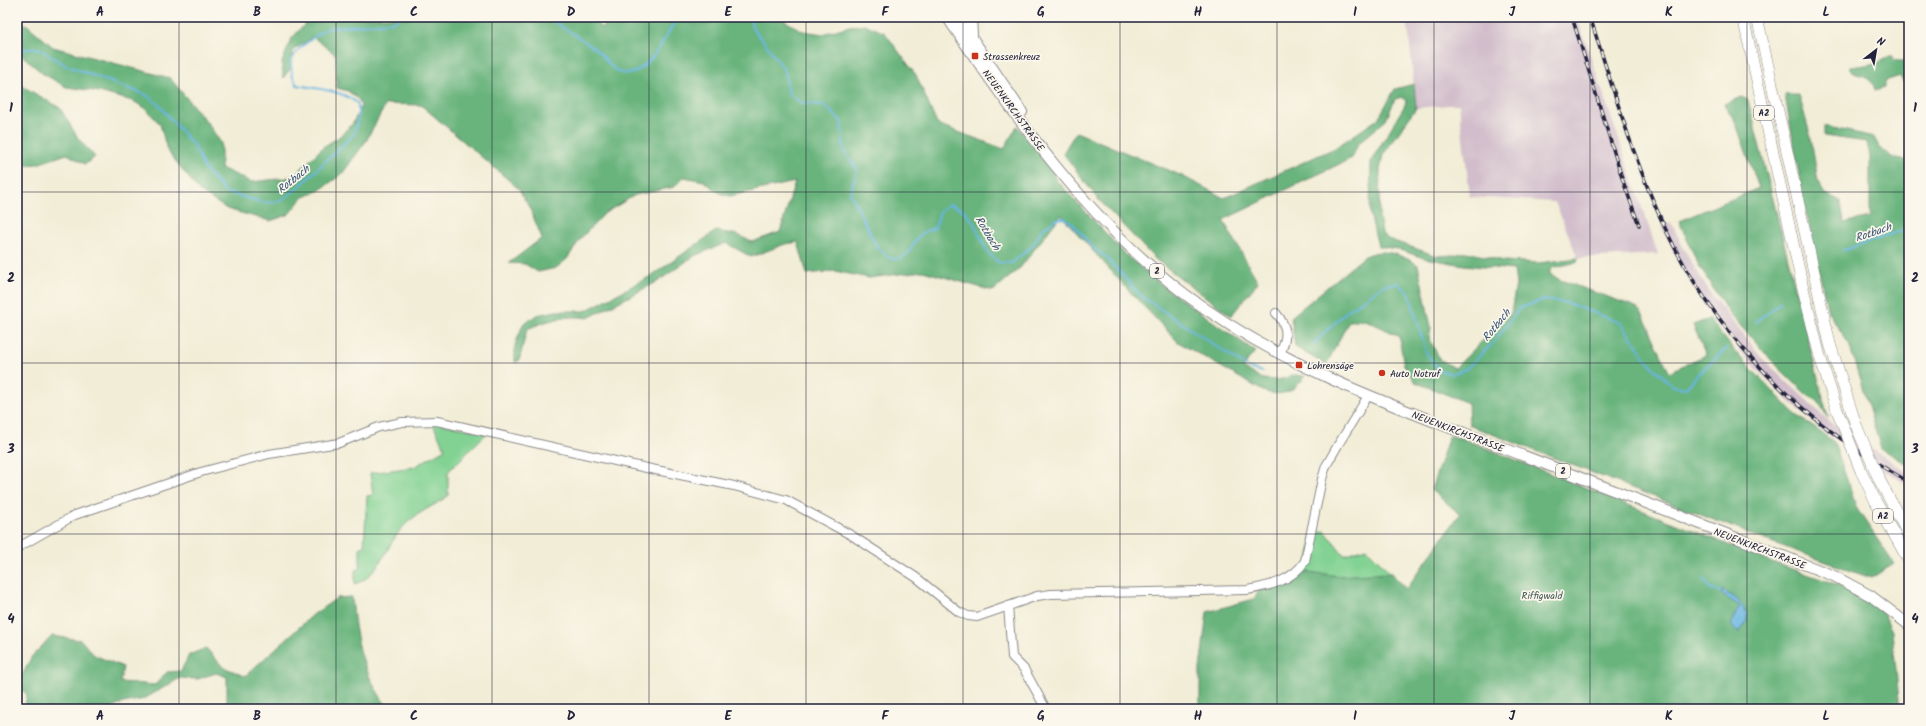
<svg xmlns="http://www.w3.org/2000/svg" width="1926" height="726" font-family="Kalam,sans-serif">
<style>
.industrial{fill:#d1bdcb}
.green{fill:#82d293;stroke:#527a67}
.forest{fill:#69b47d;stroke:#466b5c}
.water{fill:#68b6e2;stroke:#456c8e}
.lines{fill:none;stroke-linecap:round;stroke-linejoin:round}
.stream{stroke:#68b6e2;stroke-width:2}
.minor-casing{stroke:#8a8888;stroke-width:10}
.major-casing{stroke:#8a8888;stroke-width:12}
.highway-casing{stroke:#8a8888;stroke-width:12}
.minor{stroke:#fff;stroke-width:8}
.major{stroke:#fff;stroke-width:10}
.highway{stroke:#fff;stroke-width:11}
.rail-casing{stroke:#22223b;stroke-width:3.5}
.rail{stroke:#fbf7ec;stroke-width:2;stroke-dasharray:6;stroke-linecap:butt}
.highway-bridge-casing{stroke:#8a8888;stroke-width:12;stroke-linecap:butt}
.highway-bridge{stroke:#fff;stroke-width:11}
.grid{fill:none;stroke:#22223b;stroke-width:1;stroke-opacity:0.55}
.poi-dot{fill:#c8321e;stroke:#fbf7ec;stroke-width:1.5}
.labels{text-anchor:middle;stroke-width:3.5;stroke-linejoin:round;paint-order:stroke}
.shield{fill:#fbf7ec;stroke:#636270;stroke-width:1}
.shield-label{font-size:9px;font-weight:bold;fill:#22223b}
.poi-label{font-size:10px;fill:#22223b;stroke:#fbf7ec;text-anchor:start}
.street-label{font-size:10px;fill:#22223b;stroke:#fbf7ec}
.park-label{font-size:10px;fill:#3f5755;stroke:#fbf7ec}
.water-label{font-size:11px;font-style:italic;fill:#3a5675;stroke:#fbf7ec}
.neatline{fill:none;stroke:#22223b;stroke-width:1.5}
.grid-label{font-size:13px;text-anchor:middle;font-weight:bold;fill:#22223b}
</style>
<rect width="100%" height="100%" fill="#fbf7ec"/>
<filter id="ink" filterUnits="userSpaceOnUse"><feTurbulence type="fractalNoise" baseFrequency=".025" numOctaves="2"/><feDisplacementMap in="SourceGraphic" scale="8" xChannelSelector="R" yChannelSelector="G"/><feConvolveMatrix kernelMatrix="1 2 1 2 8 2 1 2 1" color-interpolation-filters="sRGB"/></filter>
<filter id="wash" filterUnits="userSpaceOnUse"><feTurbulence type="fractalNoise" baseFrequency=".012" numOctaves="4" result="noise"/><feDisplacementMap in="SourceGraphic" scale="16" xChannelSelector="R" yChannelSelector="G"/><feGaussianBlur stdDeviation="0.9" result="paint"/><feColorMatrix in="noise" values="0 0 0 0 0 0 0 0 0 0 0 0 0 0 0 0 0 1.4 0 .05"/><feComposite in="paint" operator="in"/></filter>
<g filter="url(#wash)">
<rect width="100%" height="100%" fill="#f2edd6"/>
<g class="industrial">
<path d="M 1407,17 L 1577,17 L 1658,254 L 1578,258 L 1555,202 L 1470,197 L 1459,104 L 1416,108 Z"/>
<path d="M 1671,223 L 1689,258 L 1711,294 L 1761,357 L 1831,423 L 1909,473 L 1909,486 L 1822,430 L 1790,402 L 1747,359 L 1718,324 L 1696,293 L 1678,260 L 1661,226 Z"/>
</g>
<g class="green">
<path d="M 432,422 L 487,433 L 448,472 L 448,496 C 434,506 416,513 404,526 C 387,543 380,576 355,584 L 355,570 L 360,569 L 360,547 L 364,547 L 367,496 L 373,495 L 370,473 L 414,467 L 445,449 Z"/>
<path d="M 1325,531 L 1344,555 L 1366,548 L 1391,573 L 1338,576 L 1301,571 L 1308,563 L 1313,534 Z"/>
</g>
<g class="forest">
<path d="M 319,17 L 590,17 L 602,28 L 608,17 L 778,17 L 803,31 L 823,34 L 849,26 L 867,25 L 885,33 L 916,75 L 937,124 L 1004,149 L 1017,126 L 1048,165 L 1057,181 L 1127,256 L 1163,286 L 1256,352 L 1248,360 L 1243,368 L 1263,379 L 1278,380 L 1295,375 L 1305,376 C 1293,393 1282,397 1263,391 L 1178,342 L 1129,291 L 1061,215 L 1020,268 L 993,291 L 923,271 L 869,278 L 835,271 L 807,274 L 798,242 L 785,244 L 751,257 L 726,243 L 694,256 L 657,282 L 588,318 C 567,314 546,321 527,329 L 519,361 L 515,362 L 515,345 L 523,324 L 537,315 L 556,311 L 585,311 L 651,276 L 716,231 L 738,235 L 752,242 L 780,232 L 795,182 L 730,196 L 719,193 L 704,181 L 684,177 L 674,187 L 635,195 L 605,213 L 581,238 L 567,259 L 556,268 L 538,272 L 525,264 L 509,263 L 542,238 L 530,209 L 519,189 L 421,105 L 386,104 L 366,141 L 342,174 L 320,190 L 302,198 L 288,215 L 270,221 L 227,209 L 199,191 L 167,150 L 160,124 L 145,108 L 133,101 L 94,91 L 66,87 L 42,73 L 17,51 L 17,26 L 26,24 L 53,47 L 170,78 L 209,125 L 221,143 L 221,168 L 251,182 L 287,178 L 296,174 L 323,147 L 339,137 L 353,123 L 361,106 L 359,100 L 348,91 L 337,88 L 336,55 L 313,37 L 293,50 L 291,68 L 283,78 L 282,62 L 292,38 L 308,21 Z"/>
<path d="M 1889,56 L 1893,56 L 1893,59 L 1898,61 L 1909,61 L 1909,80 L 1903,82 L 1900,76 L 1885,81 L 1885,87 L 1875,90 C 1870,70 1858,79 1849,69 L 1850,67 C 1864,65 1878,65 1889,56 Z"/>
<path d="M 17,83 L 60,108 L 78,138 L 95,157 L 85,164 L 67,154 L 37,164 L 17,166 Z"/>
<path d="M 1414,84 L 1416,108 L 1383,155 L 1380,170 L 1379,216 L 1382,234 L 1388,239 L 1437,256 L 1453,255 L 1467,252 L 1504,261 L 1539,263 L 1578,258 L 1577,262 L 1552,268 L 1549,273 L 1560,280 L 1636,307 L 1643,315 L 1669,372 L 1706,355 L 1693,325 L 1709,319 L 1739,356 L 1794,413 L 1834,442 L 1857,509 L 1894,564 L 1871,578 L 1771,542 L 1469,425 L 1468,403 L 1415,382 L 1404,366 L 1399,336 L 1366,320 L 1349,321 L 1326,365 L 1295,347 L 1291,317 L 1365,256 C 1382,247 1403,255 1418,265 L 1431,327 L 1429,338 L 1440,360 L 1455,368 L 1511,313 L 1516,284 L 1514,270 L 1464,265 L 1424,258 L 1397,249 L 1378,246 L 1370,214 L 1371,161 L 1405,105 L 1406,100 L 1402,97 L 1395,99 L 1386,120 L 1358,144 L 1352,158 L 1223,220 L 1258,282 L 1231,316 L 1155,259 L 1097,198 L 1063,153 L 1076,132 L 1182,176 L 1224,198 L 1335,148 L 1378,119 L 1395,89 Z"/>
<path d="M 1785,95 L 1799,95 L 1811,138 L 1818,182 L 1824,193 L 1841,201 L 1844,223 L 1870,217 L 1870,157 L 1867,142 L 1824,136 L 1824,126 L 1874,137 C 1880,151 1893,162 1909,160 L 1909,465 L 1881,449 L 1849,344 L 1828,312 L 1804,203 Z"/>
<path d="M 1741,97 L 1748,100 L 1828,418 L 1818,401 L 1807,395 L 1774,363 L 1728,312 L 1699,266 L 1679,221 L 1759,188 L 1735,121 L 1724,104 Z"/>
<path d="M 1449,436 L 1461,438 L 1766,560 L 1853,590 L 1880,607 L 1892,631 L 1900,709 L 1200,709 L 1200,669 L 1207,612 L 1254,599 L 1260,589 L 1301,571 L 1338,576 L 1391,573 L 1406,589 L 1460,514 L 1431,490 Z"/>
<path d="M 350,597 L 352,597 C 355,640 363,675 389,709 L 227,709 L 227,677 L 216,673 L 198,679 L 180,678 L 144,699 L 123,703 L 110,709 L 26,709 L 25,706 L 27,694 L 17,687 L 17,676 L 22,676 L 32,656 L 52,636 L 81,640 L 94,655 L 123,667 L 120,682 L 155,685 L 167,672 L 181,671 L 189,655 L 206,648 L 223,667 L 245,676 L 314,614 L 337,598 Z"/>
</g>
<path class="water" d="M 1722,590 C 1735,599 1748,604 1747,622 L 1739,633 L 1733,628 L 1731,623 L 1740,606 L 1722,595 Z"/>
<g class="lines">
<g class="stream">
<path d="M 546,17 C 562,27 580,37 595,49 C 604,55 609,68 619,72 C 644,83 668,34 677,17"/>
<path d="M 746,17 L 751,22 L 752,28 L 765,43 L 785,71 L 789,95 L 802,103 L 824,105 L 841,121 L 844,150 L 857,170 L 850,193 L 877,247 L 891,259 C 894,259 900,259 903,257 C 917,249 909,235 935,228 L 940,212 L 949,204 L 963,210 L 974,223 L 987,252 L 998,262 L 1012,263 L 1033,245 L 1042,229 L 1056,219 L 1064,218 L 1073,224 L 1092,247 L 1107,258 L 1141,296 L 1249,368 L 1263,372"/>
<path d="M 17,50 L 38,48 L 65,65 L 146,95 L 157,103 L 195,147 L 204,168 L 225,192 L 265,203 L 281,201 L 300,186 L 354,134 L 358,117 L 358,104 C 343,90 317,89 297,85 L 292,75 L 291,60 L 300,48 L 318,34 L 328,28 L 392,22 L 400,17"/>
<path d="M 1842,251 L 1909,228"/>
<path d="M 1756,322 L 1781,302"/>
<path d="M 1313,344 L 1347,311 L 1384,285 L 1397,283 L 1409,293 L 1427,354 L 1439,370 L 1451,374 L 1466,369 L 1494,342 L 1520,308 L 1543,300 L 1567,303 L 1621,323 L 1650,364 L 1673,386 L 1686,388 L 1698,374 L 1727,348"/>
<path d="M 1703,578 L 1711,590 L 1720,592"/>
</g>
</g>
</g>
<g filter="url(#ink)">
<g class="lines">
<defs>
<g id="minor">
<path d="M 1276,313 C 1289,328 1287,337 1280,355"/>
<path d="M 17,548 L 75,515 L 201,472 L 269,454 L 339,443 L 379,427 L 402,422 L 437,421 L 651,469 L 734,486 L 786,500 L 851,535 L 917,578 L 959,612 L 968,616 L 977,617 L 1037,596 L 1051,594 L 1247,590 C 1270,586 1292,581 1305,561 L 1322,479 L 1326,466 L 1338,445 L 1368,396"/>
<path d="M 1008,606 L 1012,657 L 1024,669 L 1046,709"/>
</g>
<g id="major">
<path d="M 947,17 C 1014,116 1089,222 1186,295 C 1284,368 1393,406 1506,449 C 1615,491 1725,533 1834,576 L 1871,596 L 1909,625"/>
<path d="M 958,17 L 1022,112"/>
<path d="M 971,17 L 972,35"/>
</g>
<g id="highway">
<path d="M 1743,17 L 1803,288 L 1820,357 L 1837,410"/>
<path d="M 1757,17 L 1830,344 L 1856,425"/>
<path d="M 1861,471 L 1876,502 L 1909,561"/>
<path d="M 1879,479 L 1909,536"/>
</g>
</defs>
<use href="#minor" class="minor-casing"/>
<use href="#major" class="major-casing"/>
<use href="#highway" class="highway-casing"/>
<use href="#minor" class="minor"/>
<use href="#major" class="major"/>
<use href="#highway" class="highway"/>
<defs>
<g id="rail">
<path d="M 1572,17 L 1623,181 L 1639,225"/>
<path d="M 1590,17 C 1613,88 1634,162 1666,230 C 1717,338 1805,425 1909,482"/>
</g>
</defs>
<use href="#rail" class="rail-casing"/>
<use href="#rail" class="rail"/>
<defs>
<g id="highway-bridge">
<path d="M 1837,410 L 1861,471"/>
<path d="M 1856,425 L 1879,479"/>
</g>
</defs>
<use href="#highway-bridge" class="highway-bridge-casing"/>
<use href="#highway-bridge" class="highway-bridge"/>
</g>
</g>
<path class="grid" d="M 179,17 L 179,709M 336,17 L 336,709M 492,17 L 492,709M 649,17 L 649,709M 806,17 L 806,709M 963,17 L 963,709M 1120,17 L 1120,709M 1277,17 L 1277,709M 1434,17 L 1434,709M 1590,17 L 1590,709M 1747,17 L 1747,709M 17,192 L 1909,192M 17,363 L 1909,363M 17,534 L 1909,534"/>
<g class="poi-dot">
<rect x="971" y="52" width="8" height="8" rx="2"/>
<rect x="1295" y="361" width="8" height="8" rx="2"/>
<circle cx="1382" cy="373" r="4"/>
</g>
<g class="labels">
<g class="shield">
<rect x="1754" y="106" width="20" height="14" rx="3"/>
<rect x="1150" y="264" width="14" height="14" rx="3"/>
<rect x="1556" y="464" width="14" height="14" rx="3"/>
<rect x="1873" y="509" width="20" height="14" rx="3"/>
</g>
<g class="shield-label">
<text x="1764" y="116">A2</text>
<text x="1157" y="274">2</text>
<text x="1563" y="474">2</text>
<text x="1883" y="519">A2</text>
</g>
<g class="poi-label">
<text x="983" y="60">Strassenkreuz</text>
<text x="1307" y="369">Lohrensäge</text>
<text x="1390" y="377">Auto Notruf</text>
</g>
<g class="street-label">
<text transform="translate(1014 110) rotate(54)" y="4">NEUENKIRCHSTRASSE</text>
<text transform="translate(1458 431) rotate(21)" y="4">NEUENKIRCHSTRASSE</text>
<text transform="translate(1760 548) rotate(21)" y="4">NEUENKIRCHSTRASSE</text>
</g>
<g class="park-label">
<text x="1542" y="599">Riffigwald</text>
</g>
<g class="water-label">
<text transform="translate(293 179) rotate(-39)" y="4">Rotbach</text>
<text transform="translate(1873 232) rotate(-19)" y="4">Rotbach</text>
<text transform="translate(988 233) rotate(59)" y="4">Rotbach</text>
<text transform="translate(1496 325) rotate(-51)" y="4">Rotbach</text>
</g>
</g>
<rect width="1926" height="726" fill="none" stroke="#fbf7ec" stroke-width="44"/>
<g transform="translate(1876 50) rotate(31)" stroke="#fbf7ec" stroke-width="3" paint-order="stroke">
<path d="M0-3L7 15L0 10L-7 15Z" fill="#22223b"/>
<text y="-6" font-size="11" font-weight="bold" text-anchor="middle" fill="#22223b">N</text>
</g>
<rect x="22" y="22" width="1882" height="682" class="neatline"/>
<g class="grid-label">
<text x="100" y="16">A</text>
<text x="257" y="16">B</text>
<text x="414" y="16">C</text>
<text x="571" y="16">D</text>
<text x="728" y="16">E</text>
<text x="885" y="16">F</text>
<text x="1041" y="16">G</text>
<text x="1198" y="16">H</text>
<text x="1355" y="16">I</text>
<text x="1512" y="16">J</text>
<text x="1669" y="16">K</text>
<text x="1826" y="16">L</text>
<text x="11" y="112">1</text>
<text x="1915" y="112">1</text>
<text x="11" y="282">2</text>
<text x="1915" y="282">2</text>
<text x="11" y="453">3</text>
<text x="1915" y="453">3</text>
<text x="11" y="623">4</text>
<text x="1915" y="623">4</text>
<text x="100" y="720">A</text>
<text x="257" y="720">B</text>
<text x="414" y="720">C</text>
<text x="571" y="720">D</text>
<text x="728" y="720">E</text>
<text x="885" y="720">F</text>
<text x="1041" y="720">G</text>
<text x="1198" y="720">H</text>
<text x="1355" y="720">I</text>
<text x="1512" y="720">J</text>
<text x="1669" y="720">K</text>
<text x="1826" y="720">L</text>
</g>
</svg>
